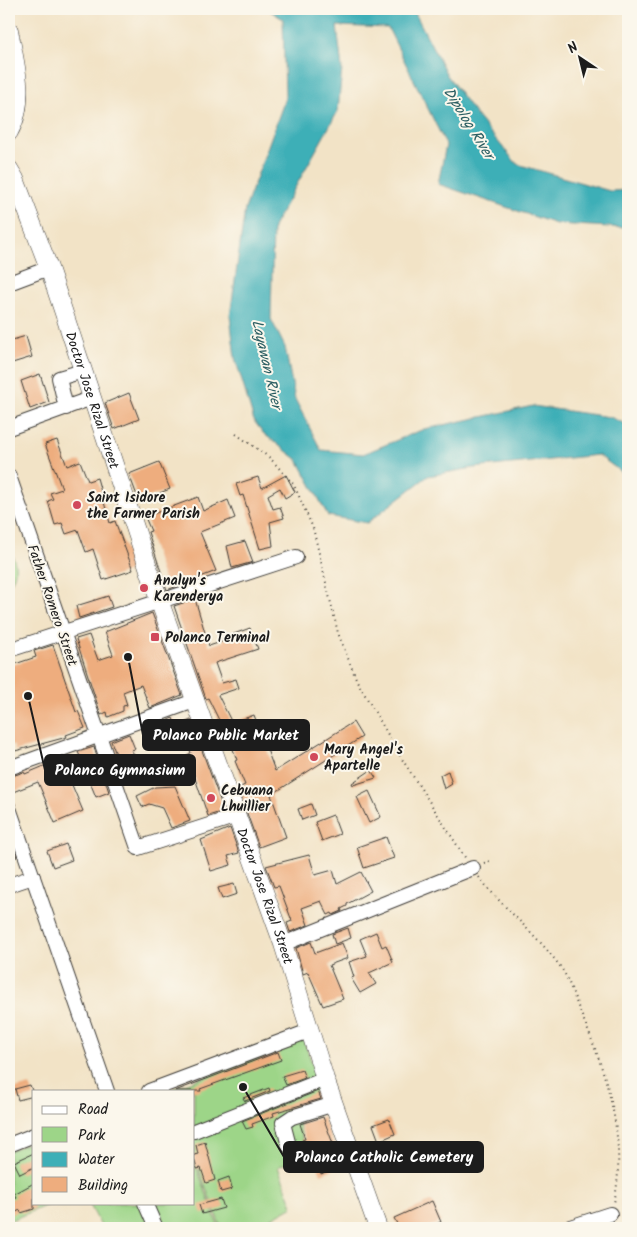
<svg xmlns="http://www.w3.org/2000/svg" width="637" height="1237" font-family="Kalam,sans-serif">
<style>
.green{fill:#9dd588;stroke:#5c7852}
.water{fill:#3eafb7;stroke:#2d666a}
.building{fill:#eead7e}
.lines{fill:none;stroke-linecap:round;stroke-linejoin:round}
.minor-casing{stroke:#3c3a36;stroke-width:16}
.major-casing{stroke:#3c3a36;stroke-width:19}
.path{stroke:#3c3a36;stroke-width:2;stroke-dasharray:1 4;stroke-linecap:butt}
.minor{stroke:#fff;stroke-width:14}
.major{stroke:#fff;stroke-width:18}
.poi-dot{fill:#d1495b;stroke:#fbf7ec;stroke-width:2}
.labels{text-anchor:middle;stroke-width:4;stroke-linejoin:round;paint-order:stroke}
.street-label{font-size:14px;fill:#1c1c1c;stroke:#fbf7ec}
.poi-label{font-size:14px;font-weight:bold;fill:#1c1c1c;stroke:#fbf7ec;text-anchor:start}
.water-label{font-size:15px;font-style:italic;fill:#2b5e62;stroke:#fbf7ec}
.leader{fill:none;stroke:#1c1c1c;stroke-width:2}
.callout-dot{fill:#1c1c1c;stroke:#fbf7ec;stroke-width:2}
.callout{fill:#1c1c1c;stroke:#1c1c1c;stroke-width:2}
.callout-label{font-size:15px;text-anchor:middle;font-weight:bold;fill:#fff}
</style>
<rect width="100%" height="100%" fill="#fbf7ec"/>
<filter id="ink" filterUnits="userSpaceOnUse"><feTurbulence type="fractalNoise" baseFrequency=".02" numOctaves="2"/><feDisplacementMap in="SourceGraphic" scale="10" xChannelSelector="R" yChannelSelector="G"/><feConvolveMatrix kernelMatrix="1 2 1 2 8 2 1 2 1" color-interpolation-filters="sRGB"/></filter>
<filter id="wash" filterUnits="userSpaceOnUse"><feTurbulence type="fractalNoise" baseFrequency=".0096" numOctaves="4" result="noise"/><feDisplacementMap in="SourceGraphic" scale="20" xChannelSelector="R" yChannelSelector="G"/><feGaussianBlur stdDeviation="1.12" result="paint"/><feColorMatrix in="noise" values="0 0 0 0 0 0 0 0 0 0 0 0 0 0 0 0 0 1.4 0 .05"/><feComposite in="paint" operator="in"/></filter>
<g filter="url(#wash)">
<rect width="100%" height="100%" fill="#f2e3c6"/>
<g class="green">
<path d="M 9,551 C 18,562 17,574 9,586 Z"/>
<path d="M 303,1039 L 320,1084 L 194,1133 L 194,1091 L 167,1091 Z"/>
<path d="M 320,1085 L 329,1110 L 298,1121 L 306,1153 L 278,1167 L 293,1206 L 254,1228 L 221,1228 L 194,1156 L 194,1135 Z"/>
<path d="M 34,1141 L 34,1203 L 52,1203 L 9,1221 L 9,1151 Z"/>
<path d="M 194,1160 L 219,1228 L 102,1228 L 89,1203 L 194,1203 Z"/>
</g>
<path class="water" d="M 267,9 L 413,9 L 447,75 L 479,119 L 517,164 L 610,191 L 628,190 L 628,228 L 556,224 L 438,184 L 446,145 L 388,28 L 337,26 L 342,69 L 338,111 L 273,227 L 271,319 L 285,347 L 295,399 L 321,450 L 363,454 L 424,429 L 533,406 L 610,417 L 628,425 L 628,477 L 598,455 L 473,468 L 428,476 L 367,523 L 328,516 L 298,460 L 264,434 L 254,421 L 235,358 L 230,316 L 245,209 L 285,99 L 283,19 Z"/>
<g id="blocks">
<g class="building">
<path d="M 26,336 L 32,357 L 9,364 L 9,341 Z"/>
<path d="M 40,374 L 49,402 L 30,409 L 21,381 Z"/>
<path d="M 129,393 L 139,419 L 114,429 L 105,403 Z"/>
<path d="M 57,440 L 67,466 L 80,461 L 88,481 L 97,478 L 110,523 L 115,521 L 133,570 L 103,580 L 93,549 L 86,552 L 78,530 L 66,534 L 62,523 L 55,525 L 48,501 L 53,499 L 50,493 L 62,489 L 45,444 Z"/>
<path d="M 159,462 L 170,489 L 139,501 L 129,474 Z"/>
<path d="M 286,475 L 295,492 L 285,498 L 280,488 L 268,495 L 273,509 L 280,507 L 284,518 L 270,522 L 273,546 L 260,549 L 243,495 L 240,496 L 236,484 L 258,477 L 262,488 Z"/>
<path d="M 198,497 L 203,511 L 228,500 L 235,518 L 200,532 L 216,571 L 167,590 L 148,532 L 151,531 L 145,517 Z"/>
<path d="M 245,541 L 253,562 L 232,568 L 227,546 Z"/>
<path d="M 108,596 L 112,607 L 79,618 L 76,606 Z"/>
<path d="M 195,599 L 209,646 L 224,641 L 223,638 L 250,628 L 258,649 L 215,663 L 222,683 L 236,679 L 239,688 L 218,695 L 232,723 L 254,715 L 275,771 L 353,722 L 362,737 L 271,795 L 286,837 L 259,847 L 238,788 L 245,785 L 235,761 L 237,760 L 228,736 L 220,739 L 217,728 L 222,726 L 208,698 L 206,699 L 174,606 Z"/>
<path d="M 152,613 L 182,695 L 150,708 L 141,685 L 123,692 L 127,705 L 123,706 L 123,711 L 108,717 L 107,712 L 101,715 L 76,639 L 89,635 L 98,660 L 113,655 L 105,632 Z"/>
<path d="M 53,645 L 76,712 L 78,711 L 85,728 L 66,735 L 67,737 L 15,751 L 13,745 L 9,747 L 9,666 L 36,657 L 34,651 Z"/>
<path d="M 173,718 L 178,731 L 152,744 L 146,730 Z"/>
<path d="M 191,720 L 224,811 L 208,816 L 187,755 L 191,753 L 181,724 Z"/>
<path d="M 129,734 L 135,749 L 131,750 L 142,765 L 128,775 L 119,762 L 111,741 Z"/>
<path d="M 94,747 L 98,760 L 84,765 L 78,752 Z"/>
<path d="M 61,759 L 83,811 L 55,823 L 38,782 L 13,792 L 9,777 L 24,772 L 25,774 Z"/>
<path d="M 371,770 L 376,778 L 353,785 L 352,783 Z"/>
<path d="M 448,771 L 452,784 L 444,789 L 440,775 Z"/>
<path d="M 103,774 L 109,792 L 96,797 L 89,780 Z"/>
<path d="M 175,786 L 190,821 L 171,828 L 162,808 L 149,804 L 142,807 L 137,796 L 155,787 Z"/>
<path d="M 369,791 L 381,817 L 369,823 L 357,797 Z"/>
<path d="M 311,804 L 315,815 L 302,820 L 298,809 Z"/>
<path d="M 333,815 L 340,834 L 322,841 L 315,822 Z"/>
<path d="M 230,828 L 239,853 L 228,856 L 231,865 L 211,871 L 201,840 Z"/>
<path d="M 9,834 L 17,857 L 9,859 Z"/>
<path d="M 386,837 L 394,858 L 364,868 L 357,847 Z"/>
<path d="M 66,844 L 72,860 L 53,867 L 47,851 Z"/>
<path d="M 309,855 L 315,875 L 333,870 L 337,884 L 361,872 L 371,891 L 347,904 L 347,906 L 341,909 L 342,911 L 333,915 L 332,913 L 328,915 L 321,901 L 302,908 L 308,925 L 290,932 L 287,923 L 292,921 L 279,886 L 274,887 L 266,866 Z"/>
<path d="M 234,884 L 237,894 L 222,899 L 218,888 Z"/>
<path d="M 348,928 L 351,938 L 335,944 L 332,934 Z"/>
<path d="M 376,932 L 382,947 L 386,945 L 393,962 L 369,973 L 376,984 L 360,993 L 351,978 L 354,977 L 349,962 L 367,956 L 360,939 Z"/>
<path d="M 311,942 L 315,953 L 342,943 L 348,958 L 329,965 L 343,999 L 323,1006 L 308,972 L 303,974 L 296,948 Z"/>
<path d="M 278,1052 L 281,1060 L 200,1089 L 201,1091 L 175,1091 Z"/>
<path d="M 302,1070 L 305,1078 L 286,1085 L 282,1076 Z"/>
<path d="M 30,1085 L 34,1096 L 18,1100 L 15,1089 Z"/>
<path d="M 269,1088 L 270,1091 L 245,1101 L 243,1098 Z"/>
<path d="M 318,1091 L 321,1099 L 273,1113 L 274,1116 L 252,1124 L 253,1127 L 246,1129 L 242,1121 Z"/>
<path d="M 323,1117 L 335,1149 L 338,1148 L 344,1165 L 321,1174 L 314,1154 L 309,1156 L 302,1140 L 305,1139 L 300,1124 Z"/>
<path d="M 389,1119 L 395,1134 L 379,1141 L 373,1125 Z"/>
<path d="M 205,1142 L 215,1180 L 206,1183 L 201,1168 L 197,1169 L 194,1159 L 194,1155 L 198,1154 L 196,1145 Z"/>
<path d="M 34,1153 L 34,1167 L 20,1174 L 14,1162 Z"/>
<path d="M 229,1177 L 232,1189 L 221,1192 L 218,1181 Z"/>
<path d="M 34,1183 L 34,1209 L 21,1213 L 20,1210 L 9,1216 L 9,1200 L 16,1197 L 14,1194 Z"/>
<path d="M 221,1199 L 224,1208 L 202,1214 L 199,1205 Z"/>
<path d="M 432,1201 L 441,1222 L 426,1228 L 399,1228 L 394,1218 Z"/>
</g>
</g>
</g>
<g filter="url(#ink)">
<use href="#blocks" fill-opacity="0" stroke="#3c3a36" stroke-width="1"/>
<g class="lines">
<defs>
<g id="minor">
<path d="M 9,283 L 49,268"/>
<path d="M 66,408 L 59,378 L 83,371"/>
<path d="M 9,428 L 92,398"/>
<path d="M 9,476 L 138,848 L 237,816"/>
<path d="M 9,650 L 296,557"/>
<path d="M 9,768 L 197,700"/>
<path d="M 9,808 L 107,1091"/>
<path d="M 9,885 L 33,877"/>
<path d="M 283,944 L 473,868"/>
<path d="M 149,1091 L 309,1031"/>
<path d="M 194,1131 L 325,1079"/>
<path d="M 9,1145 L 34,1135"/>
<path d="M 289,1146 L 283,1123 L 292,1117 L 334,1104"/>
<path d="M 145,1203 L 156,1228"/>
<path d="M 567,1228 L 610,1214"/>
</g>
<g id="major">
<path d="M 9,30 C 15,64 27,101 9,132"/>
<path id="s1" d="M 9,169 L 15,179 L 49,268 L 159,600 L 283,944 L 325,1079 L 378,1228"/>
</g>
</defs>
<use href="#minor" class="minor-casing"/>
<use href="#major" class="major-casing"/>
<g class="path">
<path d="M 236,434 L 270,458 L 294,485 L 313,528 L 338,633 L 357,681 L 402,759 L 466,859"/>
<path d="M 484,863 L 492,860"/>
<path d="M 479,877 C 502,907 533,931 556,961 C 568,975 572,992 579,1009 C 605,1069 628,1136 614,1203"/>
</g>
<use href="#minor" class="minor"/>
<use href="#major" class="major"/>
</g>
</g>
<g class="poi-dot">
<circle cx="77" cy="505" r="5"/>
<circle cx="144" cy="588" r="5"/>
<rect x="150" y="632" width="10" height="10" rx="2.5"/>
<circle cx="314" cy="757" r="5"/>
<circle cx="211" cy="798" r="5"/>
</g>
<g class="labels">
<g class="street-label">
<text dy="5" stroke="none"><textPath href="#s1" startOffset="246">Doctor Jose Rizal Street</textPath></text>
<text transform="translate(53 605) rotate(71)" y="5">Father Romero Street</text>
<text dy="5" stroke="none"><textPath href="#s1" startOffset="771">Doctor Jose Rizal Street</textPath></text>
</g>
<g class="poi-label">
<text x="87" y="502">Saint Isidore<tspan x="87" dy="16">the Farmer Parish</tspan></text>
<text x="154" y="585">Analyn's<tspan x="154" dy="16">Karenderya</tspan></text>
<text x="165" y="642">Polanco Terminal</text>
<text x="324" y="754">Mary Angel's<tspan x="324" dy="16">Apartelle</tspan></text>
<text x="221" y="795">Cebuana<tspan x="221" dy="16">Lhuillier</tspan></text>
</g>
<g class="water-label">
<text transform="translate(469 123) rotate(58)" y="5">Dipolog River</text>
<text transform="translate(267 364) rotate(77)" y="5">Layawan River</text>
</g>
</g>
<path class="leader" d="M128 657L143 735M28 696L45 770M243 1087L284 1157"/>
<g class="callout-dot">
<circle cx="128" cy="657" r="5"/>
<circle cx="28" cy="696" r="5"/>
<circle cx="243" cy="1087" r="5"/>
</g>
<g class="callout">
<rect x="143" y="720" width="166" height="30" rx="5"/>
<rect x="45" y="755" width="150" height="30" rx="5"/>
<rect x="284" y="1142" width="199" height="30" rx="5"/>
</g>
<g class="callout-label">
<text x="226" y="740">Polanco Public Market</text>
<text x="120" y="775">Polanco Gymnasium</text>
<text x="384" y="1162">Polanco Catholic Cemetery</text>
</g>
<rect width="637" height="1237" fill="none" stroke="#fbf7ec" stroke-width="30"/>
<rect x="32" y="1090" width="162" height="115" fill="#fbf7ec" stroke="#a29f99"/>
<rect x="42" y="1106" width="25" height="8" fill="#ffffff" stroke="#a29f99"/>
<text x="78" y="1114" font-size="15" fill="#1c1c1c">Road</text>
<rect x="42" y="1127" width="25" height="15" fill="#9dd588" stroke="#a29f99"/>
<text x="78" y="1140" font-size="15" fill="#1c1c1c">Park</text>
<rect x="42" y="1152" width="25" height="15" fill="#3eafb7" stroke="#a29f99"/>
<text x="78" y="1164" font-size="15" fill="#1c1c1c">Water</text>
<rect x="42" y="1177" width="25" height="15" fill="#eead7e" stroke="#a29f99"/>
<text x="78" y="1190" font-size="15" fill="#1c1c1c">Building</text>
<g transform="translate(580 58) rotate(325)" stroke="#fbf7ec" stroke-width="4" paint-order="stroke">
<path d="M0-4L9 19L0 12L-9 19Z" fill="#1c1c1c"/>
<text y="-8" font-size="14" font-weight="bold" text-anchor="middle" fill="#1c1c1c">N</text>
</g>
</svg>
